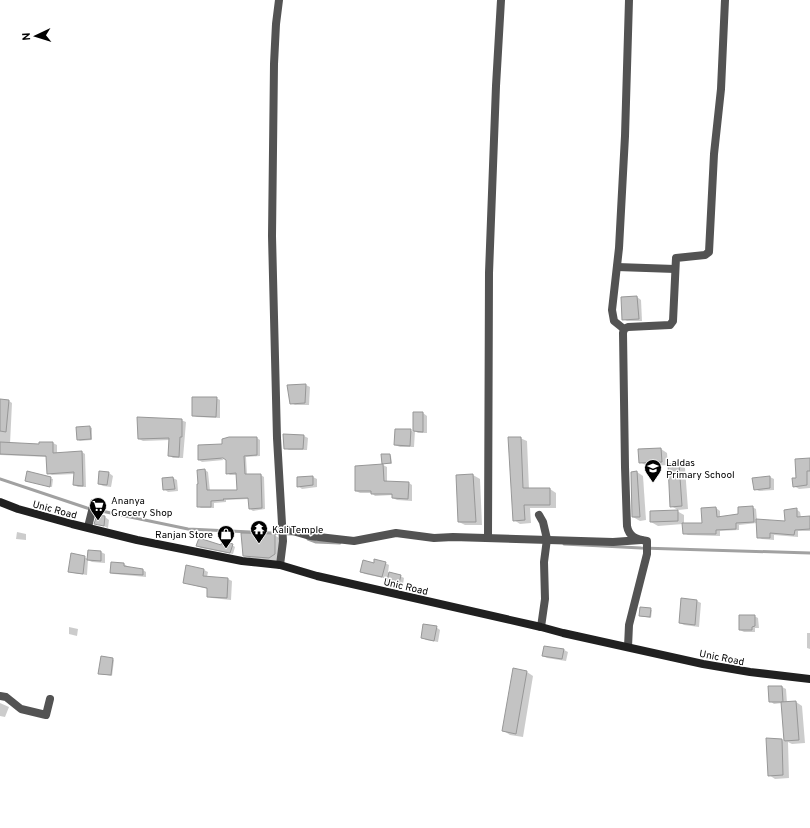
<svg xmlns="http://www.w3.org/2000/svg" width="810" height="828" font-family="Overpass,sans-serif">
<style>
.shadow{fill:#0003}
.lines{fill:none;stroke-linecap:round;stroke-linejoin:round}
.stream{stroke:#a1a1a1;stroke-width:3}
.building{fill:#c3c3c3;stroke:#979797}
.minor{stroke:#535353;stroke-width:8}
.secondary{stroke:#202020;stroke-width:8}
.labels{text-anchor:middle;stroke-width:3;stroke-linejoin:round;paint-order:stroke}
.poi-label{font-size:10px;fill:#000;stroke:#fff;text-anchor:start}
.street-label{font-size:10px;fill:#000;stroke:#fff}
</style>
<rect width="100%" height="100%" fill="#fff"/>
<g class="shadow">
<path d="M 637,297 L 641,300 L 642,321 L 627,321 L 623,319 Z"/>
<path d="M 289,385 L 306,385 L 310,387 L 309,405 L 295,405 L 291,403 Z"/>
<path d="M 216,398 L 220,400 L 220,418 L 197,417 L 193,415 Z"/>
<path d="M 0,400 L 9,401 L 12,403 L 10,444 L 40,445 L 53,443 L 57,445 L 57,454 L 82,452 L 85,454 L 86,487 L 78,487 L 74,485 L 75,474 L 52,475 L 48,473 L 47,457 L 0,455 Z"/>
<path d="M 414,413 L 423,413 L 427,416 L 427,433 L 418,433 L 415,431 L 414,447 L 400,447 L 395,445 L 410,430 L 414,432 Z"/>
<path d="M 181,420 L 186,422 L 183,458 L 173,458 L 169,455 L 170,440 L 143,441 L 139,439 Z"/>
<path d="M 90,427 L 92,428 L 92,440 L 80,441 L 78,440 Z"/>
<path d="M 304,436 L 308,438 L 307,450 L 289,450 L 285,448 Z"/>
<path d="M 257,438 L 260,440 L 260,456 L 246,457 L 247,475 L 261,475 L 264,477 L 265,509 L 253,511 L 250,509 L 249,499 L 226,500 L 226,502 L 214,503 L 214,508 L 201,508 L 198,506 L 199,485 L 198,471 L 205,470 L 208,472 L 210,491 L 238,491 L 237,475 L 230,475 L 227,473 L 227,459 L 220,455 L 219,457 L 224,460 L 202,462 L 199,460 L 223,445 Z"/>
<path d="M 520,438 L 527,441 L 529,489 L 550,489 L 556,493 L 556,508 L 530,508 L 531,523 L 520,524 L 514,520 Z"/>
<path d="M 661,449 L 667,453 L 668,465 L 679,464 L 685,468 L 688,509 L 678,510 L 671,506 L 669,465 L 647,466 L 640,462 Z"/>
<path d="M 390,455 L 391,456 L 392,464 L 383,463 Z"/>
<path d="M 810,459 L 810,488 L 799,489 L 794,486 L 797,478 Z"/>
<path d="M 383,465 L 387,467 L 387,482 L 409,483 L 412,485 L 412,501 L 397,500 L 393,498 L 393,495 L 375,496 L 372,493 L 360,493 L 356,491 Z"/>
<path d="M 637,472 L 643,476 L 646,520 L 640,521 L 633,517 Z"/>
<path d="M 28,473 L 53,479 L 52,487 L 28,481 Z"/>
<path d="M 109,473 L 113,476 L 111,487 L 103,486 L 99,484 Z"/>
<path d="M 473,475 L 480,479 L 482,525 L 465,525 L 459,522 L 457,476 Z"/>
<path d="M 313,477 L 317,479 L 317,487 L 302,489 L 298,486 Z"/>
<path d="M 770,477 L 774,479 L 774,490 L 759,491 L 755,489 L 753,479 Z"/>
<path d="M 173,478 L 177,480 L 178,491 L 168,492 L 164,489 Z"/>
<path d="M 752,507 L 756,509 L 757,520 L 786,522 L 796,509 L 800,512 L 801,517 L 810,517 L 810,531 L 798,531 L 798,537 L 774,535 L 774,540 L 762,539 L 758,537 L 757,523 L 739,525 L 739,530 L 720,531 L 720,536 L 688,535 L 684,533 L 683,524 L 658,526 L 651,522 L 677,511 L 684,515 L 684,524 L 703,524 L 702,509 L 716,508 L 720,511 L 720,517 L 739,514 Z"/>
<path d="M 97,516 L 105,517 L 109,520 L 108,528 L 96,523 Z"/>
<path d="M 17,532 L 26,534 L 26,540 L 16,539 Z"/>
<path d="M 274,535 L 281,539 L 282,558 L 276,561 L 251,559 L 244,555 Z"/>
<path d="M 232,545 L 235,547 L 233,554 L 201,548 L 198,546 Z"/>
<path d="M 101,552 L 105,554 L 105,563 L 92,562 L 88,560 L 87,575 L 73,573 L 69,571 L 84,557 L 88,559 Z"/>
<path d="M 385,563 L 389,565 L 388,573 L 400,576 L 404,578 L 402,590 L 391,588 L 387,585 L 388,579 L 365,574 L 361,572 L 374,564 Z"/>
<path d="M 124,564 L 127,566 L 127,568 L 143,570 L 146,572 L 146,577 L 114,574 L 111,573 Z"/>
<path d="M 204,570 L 208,572 L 207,577 L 228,579 L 232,581 L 231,600 L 212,598 L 208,596 L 208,589 L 188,584 L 184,582 Z"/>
<path d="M 697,601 L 701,603 L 699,627 L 684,625 L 680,623 Z"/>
<path d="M 650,609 L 652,610 L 651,618 L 640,616 Z"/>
<path d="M 754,616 L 758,618 L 759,628 L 755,628 L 755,632 L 744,632 L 740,630 Z"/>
<path d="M 69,627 L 78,629 L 77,636 L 69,634 Z"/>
<path d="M 436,627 L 440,630 L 438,642 L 426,640 L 422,637 Z"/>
<path d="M 807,633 L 810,633 L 810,649 L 807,648 Z"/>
<path d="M 564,650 L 568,652 L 566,661 L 547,658 L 543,656 Z"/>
<path d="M 113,659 L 114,660 L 112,676 L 101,674 Z"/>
<path d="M 527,672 L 533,676 L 523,737 L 510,735 L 504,731 Z"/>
<path d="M 769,687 L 782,687 L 786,689 L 787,703 L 796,702 L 802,706 L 805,743 L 792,744 L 788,742 L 789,778 L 775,779 L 769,775 L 782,740 L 785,742 L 782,703 L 774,704 L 770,701 Z"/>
<path d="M 0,703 L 9,707 L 5,717 L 0,716 Z"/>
</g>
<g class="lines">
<g class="stream">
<path d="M 0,479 L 87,508 L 188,529 L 293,534"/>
<path d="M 308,539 L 316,542 L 340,543"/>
<path d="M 564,544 L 641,548 L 810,553"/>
</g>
</g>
<g class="building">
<path d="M 637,296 L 639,319 L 622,320 L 621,297 Z"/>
<path d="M 306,384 L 305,403 L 290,404 L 287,385 Z"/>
<path d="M 192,397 L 217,397 L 216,417 L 192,416 Z"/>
<path d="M 0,399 L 9,400 L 6,432 L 0,431 Z"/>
<path d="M 413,412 L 423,412 L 423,432 L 413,431 Z"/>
<path d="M 137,417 L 182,419 L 182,437 L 180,437 L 179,457 L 168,456 L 169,438 L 138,439 Z"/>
<path d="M 90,426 L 91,439 L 77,440 L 76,427 Z"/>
<path d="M 395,429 L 411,429 L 410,446 L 394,445 Z"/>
<path d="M 283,434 L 304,435 L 303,449 L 284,449 Z"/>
<path d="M 229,437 L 257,437 L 257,455 L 244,456 L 245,474 L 261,474 L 262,508 L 249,509 L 248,498 L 223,499 L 224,500 L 211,501 L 211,507 L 197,507 L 197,484 L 198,484 L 197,470 L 205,469 L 207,490 L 237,490 L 236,473 L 226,474 L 226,460 L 223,458 L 198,460 L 198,445 L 222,444 L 222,439 Z"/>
<path d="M 508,437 L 521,437 L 523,488 L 550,488 L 550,505 L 524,505 L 525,520 L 513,521 Z"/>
<path d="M 0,442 L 39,444 L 39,442 L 53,442 L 53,453 L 82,451 L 83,486 L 73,485 L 74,472 L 47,474 L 46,456 L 0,454 Z"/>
<path d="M 661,448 L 662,462 L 639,463 L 638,449 Z"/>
<path d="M 381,454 L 390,454 L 391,463 L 382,464 Z"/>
<path d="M 810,458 L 810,471 L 807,471 L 807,485 L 793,487 L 792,478 L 796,478 L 795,459 Z"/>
<path d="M 679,463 L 682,506 L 670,507 L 668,464 Z"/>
<path d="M 383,464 L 384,481 L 409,482 L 408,499 L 392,498 L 392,494 L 371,494 L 371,491 L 355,491 L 355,466 Z"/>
<path d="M 27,471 L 51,477 L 50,487 L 25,481 Z"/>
<path d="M 99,471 L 109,472 L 107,485 L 98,484 Z"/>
<path d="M 637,471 L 640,517 L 632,517 L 631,472 Z"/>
<path d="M 473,474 L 476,522 L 458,522 L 456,475 Z"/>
<path d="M 313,476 L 313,485 L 297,487 L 297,477 Z"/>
<path d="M 770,476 L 770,488 L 754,490 L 752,478 Z"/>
<path d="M 173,477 L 175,489 L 163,490 L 162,478 Z"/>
<path d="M 753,506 L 754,522 L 736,523 L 736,529 L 716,530 L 716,534 L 683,534 L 682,523 L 702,523 L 701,508 L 716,507 L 717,517 L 738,514 L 738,507 Z"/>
<path d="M 797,508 L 797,517 L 810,516 L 810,529 L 795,530 L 794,535 L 770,533 L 770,538 L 757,538 L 756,519 L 785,521 L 784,510 Z"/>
<path d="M 678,510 L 678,521 L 650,522 L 650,511 Z"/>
<path d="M 97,515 L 105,516 L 104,526 L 94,524 Z"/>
<path d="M 241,533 L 275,534 L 275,554 L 269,558 L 243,556 Z"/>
<path d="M 199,538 L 221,545 L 222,541 L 233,544 L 230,553 L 196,546 Z"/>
<path d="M 88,550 L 101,551 L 101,561 L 87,560 Z"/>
<path d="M 71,553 L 85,556 L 83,574 L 68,572 Z"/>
<path d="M 374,559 L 386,562 L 382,577 L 360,572 L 363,560 L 374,563 Z"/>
<path d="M 111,562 L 124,563 L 124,566 L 143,569 L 143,575 L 110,573 Z"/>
<path d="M 186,565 L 204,569 L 203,576 L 228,578 L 227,598 L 207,597 L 207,588 L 183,583 Z"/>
<path d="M 389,572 L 401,575 L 398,588 L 386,586 Z"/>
<path d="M 681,598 L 697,600 L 695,625 L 679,623 Z"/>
<path d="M 640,607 L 651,608 L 650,617 L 639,616 Z"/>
<path d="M 739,615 L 755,615 L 755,626 L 752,627 L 752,630 L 739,630 Z"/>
<path d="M 423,624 L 437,626 L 434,641 L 421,638 Z"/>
<path d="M 544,646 L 564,649 L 562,659 L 542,656 Z"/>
<path d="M 101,656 L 113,658 L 111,675 L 98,674 Z"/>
<path d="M 513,668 L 527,671 L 516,734 L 502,731 Z"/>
<path d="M 768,686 L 782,686 L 783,702 L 769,702 Z"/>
<path d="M 796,701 L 799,740 L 784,741 L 781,702 Z"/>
<path d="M 766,738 L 782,739 L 783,775 L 768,776 Z"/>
</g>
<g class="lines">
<g class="minor">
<path d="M 279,0 L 276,24 L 274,64 L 272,236 L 277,438 L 283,541 L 280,565"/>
<path d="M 617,267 L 675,269"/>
<path d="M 624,329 L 614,321 L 612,310 L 619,248 L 625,136 L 629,0"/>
<path d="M 539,515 L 543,522 L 547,539 L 544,562 L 545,599 L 541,627"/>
<path d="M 88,527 L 94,503"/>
<path d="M 282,528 L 310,536 L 354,541 L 396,533 L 434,538 L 453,537 L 613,542 L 641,540"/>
<path d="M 488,538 L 489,273 L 496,86 L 501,0"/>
<path d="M 628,647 L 629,625 L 647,554 L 647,541 C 636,539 629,537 627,526 L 625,467 L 623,333 L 624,329 L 628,327 L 670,325 L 673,321 L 676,258 L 705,255 L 709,252 L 714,154 L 721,89 L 725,0"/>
<path d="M 0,696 L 6,697 L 21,709 L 46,715 L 50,699"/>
</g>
<path class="secondary" d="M 0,502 L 18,509 L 72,524 L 137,540 L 242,561 L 280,565 L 317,576 L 541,627 L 563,633 L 703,664 L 750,672 L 810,679"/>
</g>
<defs>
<symbol id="school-pin" viewBox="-11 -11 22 30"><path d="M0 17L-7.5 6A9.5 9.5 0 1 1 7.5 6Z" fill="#000" stroke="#fff"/><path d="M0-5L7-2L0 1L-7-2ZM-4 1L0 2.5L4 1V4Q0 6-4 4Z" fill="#fff"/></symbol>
<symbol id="supermarket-pin" viewBox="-11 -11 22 30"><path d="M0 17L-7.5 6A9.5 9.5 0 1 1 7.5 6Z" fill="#000" stroke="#fff"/><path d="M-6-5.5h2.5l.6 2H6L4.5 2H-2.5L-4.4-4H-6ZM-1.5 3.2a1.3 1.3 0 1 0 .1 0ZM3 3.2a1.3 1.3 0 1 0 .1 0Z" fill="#fff"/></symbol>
<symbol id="temple-pin" viewBox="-11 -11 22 30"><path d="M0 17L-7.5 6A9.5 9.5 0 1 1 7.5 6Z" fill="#000" stroke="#fff"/><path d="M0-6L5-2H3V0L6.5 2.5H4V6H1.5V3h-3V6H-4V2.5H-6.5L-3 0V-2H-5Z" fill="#fff"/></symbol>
<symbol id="shop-pin" viewBox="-11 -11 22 30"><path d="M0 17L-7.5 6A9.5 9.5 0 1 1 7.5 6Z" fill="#000" stroke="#fff"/><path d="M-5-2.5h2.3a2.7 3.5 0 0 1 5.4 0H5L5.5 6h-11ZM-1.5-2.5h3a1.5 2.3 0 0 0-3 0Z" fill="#fff"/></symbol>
</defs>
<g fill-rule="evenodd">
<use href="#school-pin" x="643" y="458" width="20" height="27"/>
<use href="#supermarket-pin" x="88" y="496" width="20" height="27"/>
<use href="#temple-pin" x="249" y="519" width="20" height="27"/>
<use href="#shop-pin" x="216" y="524" width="20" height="27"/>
</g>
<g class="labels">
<g class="poi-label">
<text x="666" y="466">Laldas<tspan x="666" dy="12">Primary School</tspan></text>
<text x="111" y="504">Ananya<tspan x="111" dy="12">Grocery Shop</tspan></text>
<text x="272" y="533">Kali Temple</text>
<text x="213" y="538" text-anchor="end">Ranjan Store</text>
</g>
<g class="street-label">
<text transform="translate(55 509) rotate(15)" y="4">Unic Road</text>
<text transform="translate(406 586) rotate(13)" y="4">Unic Road</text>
<text transform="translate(722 657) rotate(11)" y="4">Unic Road</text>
</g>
</g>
<g transform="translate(36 36) rotate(266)" stroke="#ffffff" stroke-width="3" paint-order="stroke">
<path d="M0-3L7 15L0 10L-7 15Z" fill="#000000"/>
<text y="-6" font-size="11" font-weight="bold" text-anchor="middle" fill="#000000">N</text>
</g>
</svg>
